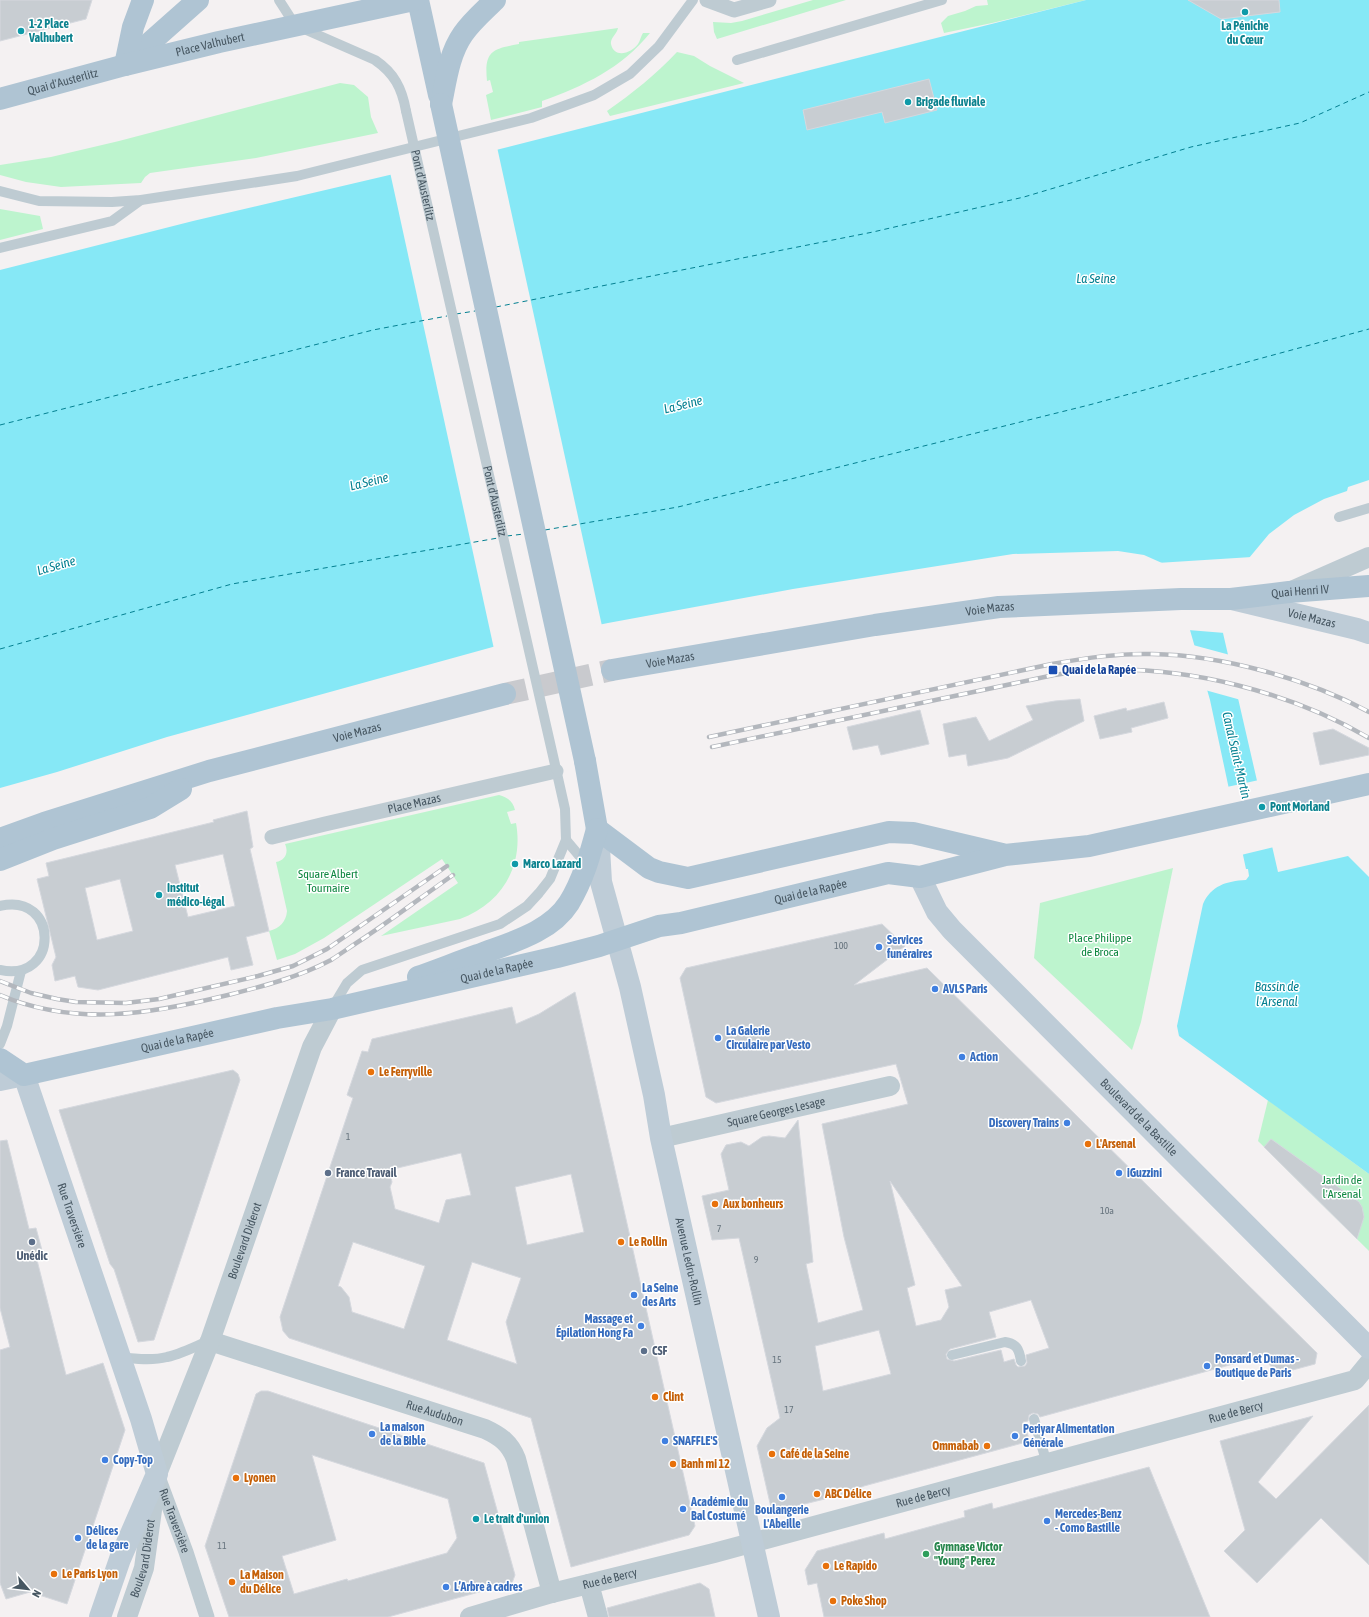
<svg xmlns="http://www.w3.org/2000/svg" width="1369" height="1617" font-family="'Asap Condensed',sans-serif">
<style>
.green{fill:#bdf4ce}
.water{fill:#86e8f6}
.pier{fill:#f4f1f2}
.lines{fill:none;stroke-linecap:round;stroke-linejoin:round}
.ferry{stroke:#048091;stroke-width:1;stroke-dasharray:5 4;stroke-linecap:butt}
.building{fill:#c8cdd2;stroke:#d5d8de;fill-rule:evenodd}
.primary-tunnel{stroke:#c9cace;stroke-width:22;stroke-dasharray:22 11;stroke-linecap:butt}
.service{stroke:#becbd2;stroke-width:10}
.pedestrian{stroke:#becbd2;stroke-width:15}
.minor{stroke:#becbd2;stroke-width:20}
.secondary{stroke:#beccd7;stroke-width:22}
.primary{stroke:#afc4d3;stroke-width:22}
.rail-casing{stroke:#b3b7bd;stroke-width:4.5}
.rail{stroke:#fff;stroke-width:3;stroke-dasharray:9;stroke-linecap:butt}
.service-bridge{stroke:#becbd2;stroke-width:10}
.primary-bridge{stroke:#afc4d3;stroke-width:22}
.culture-dot{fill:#0f9aa8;stroke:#fff;stroke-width:1.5}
.transit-dot{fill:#1a4fb4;stroke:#fff;stroke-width:1.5}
.shop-dot{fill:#3f7fe0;stroke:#fff;stroke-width:1.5}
.food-dot{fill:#e8710a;stroke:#fff;stroke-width:1.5}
.service-dot{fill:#5c6f8a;stroke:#fff;stroke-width:1.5}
.leisure-dot{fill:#2e9e5b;stroke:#fff;stroke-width:1.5}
.labels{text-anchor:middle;stroke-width:3;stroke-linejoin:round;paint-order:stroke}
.number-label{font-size:10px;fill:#67747e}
.culture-label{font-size:12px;font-weight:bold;fill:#0d838f;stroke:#fff;text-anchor:start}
.street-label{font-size:12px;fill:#475762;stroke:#fff}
.transit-label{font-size:12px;font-weight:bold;fill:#164399;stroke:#fff;text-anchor:start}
.park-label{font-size:12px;fill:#0e8740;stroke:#fff}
.shop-label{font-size:12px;font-weight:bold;fill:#366cbe;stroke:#fff;text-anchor:start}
.food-label{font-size:12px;font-weight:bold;fill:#c56008;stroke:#fff;text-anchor:start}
.service-label{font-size:12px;font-weight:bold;fill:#4e5e75;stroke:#fff;text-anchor:start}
.leisure-label{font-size:12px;font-weight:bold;fill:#27864d;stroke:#fff;text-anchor:start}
.water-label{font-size:13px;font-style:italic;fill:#048091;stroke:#fff}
</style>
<rect width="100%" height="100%" fill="#f4f1f2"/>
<g class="green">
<path d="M 813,0 L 846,0 L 717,39 L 714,32 L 713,22 L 731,23 L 742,21 Z"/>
<path d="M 987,0 L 1086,0 L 992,23 L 944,33 L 941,23 L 948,16 L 965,11 L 976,6 L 988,5 Z"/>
<path d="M 618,28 C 617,34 610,38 611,44 C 614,59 632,53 638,44 C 640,41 641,36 643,33 L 650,33 C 622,68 584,86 542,101 L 542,107 L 491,120 L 486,95 L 493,92 L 490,80 L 487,81 C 484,51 492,49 519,44 L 519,42 Z"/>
<path d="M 677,52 L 694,56 L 710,66 L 744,83 L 610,116 L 607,111 C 634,92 654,76 677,52 Z"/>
<path d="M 340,83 L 354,85 L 368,97 L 371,117 L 378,133 L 256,158 L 150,173 L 145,177 L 141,183 L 61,187 L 26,182 L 0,175 L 0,165 L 51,157 L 119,141 Z"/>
<path d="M 0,209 L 40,216 L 43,229 L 0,240 Z"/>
<path d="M 499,795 C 507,797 513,801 515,810 L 507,812 L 511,824 L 516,823 C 524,867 501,904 460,919 L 381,936 L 458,883 L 442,859 L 324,938 L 295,954 L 277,960 L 269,931 C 280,928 286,922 287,911 L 276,862 C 285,860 289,853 285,844 Z"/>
<path d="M 1173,868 L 1141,1022 L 1132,1050 L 1034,958 L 1040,903 Z"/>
<path d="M 1268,1100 L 1369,1174 L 1369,1251 L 1258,1141 Z"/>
</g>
<path class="water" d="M 1086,0 L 1369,0 L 1369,480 L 1348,487 L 1347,491 L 1324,499 L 1294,515 L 1269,534 L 1249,558 L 1233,592 L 1223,633 L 1278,872 L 1348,856 L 1369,877 L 1369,1174 L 1179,1036 L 1177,1026 L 1203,904 C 1211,886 1226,881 1246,880 L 1249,876 L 1248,869 L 1246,869 L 1210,700 L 1190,630 L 1173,579 L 1162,563 L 1144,555 L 1118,551 L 1013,554 L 793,589 L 608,623 L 500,645 L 167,737 L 57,772 L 0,788 L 0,270 L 193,221 L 496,150 Z"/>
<g class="pier">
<path d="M 497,147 L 602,626 L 494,649 L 390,172 Z"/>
<path d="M 1252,557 L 1235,592 L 1225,633 L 1188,630 L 1171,580 L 1160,565 L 1157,563 Z"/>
<path d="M 1193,645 L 1230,655 L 1241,700 L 1205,690 Z"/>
<path d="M 1259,780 L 1274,847 L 1241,855 L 1227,787 Z"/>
</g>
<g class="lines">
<g class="ferry">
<path d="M 496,307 L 873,232 L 1024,197 L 1191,147 L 1300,123 L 1369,92"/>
<path d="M 456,314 L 475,311"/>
<path d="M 0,425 L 373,330 L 447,316"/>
<path d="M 545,530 L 678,507 L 1089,405 L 1369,329"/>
<path d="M 507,536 L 524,534"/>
<path d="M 0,649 L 232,584 L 498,538"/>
</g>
</g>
<g class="building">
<path d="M 0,0 L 92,0 L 86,19 L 0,41 Z"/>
<path d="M 1188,0 L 1279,0 L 1280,12 L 1221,19 Z"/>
<path d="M 929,79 L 937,110 L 885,123 L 882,112 L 807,130 L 803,110 Z"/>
<path d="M 1080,699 L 1084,721 L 1008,758 L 968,766 L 966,754 L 949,757 L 943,724 L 976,717 L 989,741 L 1033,720 L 1026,706 L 1055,701 Z"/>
<path d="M 1164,702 L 1168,718 L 1131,728 L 1132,732 L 1100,739 L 1094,716 L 1126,708 L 1127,711 Z"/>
<path d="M 920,710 L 929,744 L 881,755 L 878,745 L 853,750 L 847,727 Z"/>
<path d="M 1333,729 L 1369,748 L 1369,755 L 1320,765 L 1313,733 Z"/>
<path d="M 247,811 L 253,847 L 250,849 L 269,931 L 246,937 L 253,965 L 231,970 L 228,957 L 98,990 L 78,987 L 75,976 L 55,981 L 52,965 L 56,957 L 37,879 L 49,876 L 46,863 L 214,822 L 213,820 ZM 223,854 L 235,906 L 188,917 L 175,865 ZM 120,879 L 133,931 L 97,940 L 85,888 Z"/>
<path d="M 882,924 L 905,946 L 854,985 L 927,968 L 1317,1353 L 1315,1364 L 1274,1375 L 1266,1355 L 1040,1417 L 1038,1414 L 1033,1413 L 1029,1415 L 1028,1421 L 1023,1422 L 1030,1441 L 864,1486 L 845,1494 L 772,1512 L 757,1446 L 767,1428 L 780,1418 L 739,1238 L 712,1240 L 702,1196 L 729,1190 L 721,1154 L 726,1145 L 741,1142 L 749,1146 L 762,1137 L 769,1136 L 785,1138 L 798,1120 L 813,1262 L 806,1264 L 818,1323 L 863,1310 L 844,1237 L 822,1124 L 908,1104 L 896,1064 L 716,1103 L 706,1097 L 680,978 L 686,968 ZM 890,1181 L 962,1286 L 945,1290 L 949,1307 L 941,1320 L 916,1326 L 907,1288 L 915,1285 ZM 1031,1300 L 1049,1348 L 1026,1355 L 1027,1363 L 1025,1366 L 1018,1367 L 1016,1365 L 1014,1359 L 1004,1362 L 1001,1350 L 954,1361 L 947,1359 L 946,1354 L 950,1349 L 996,1337 L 989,1312 ZM 879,1330 L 891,1374 L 823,1391 L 815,1346 Z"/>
<path d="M 575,992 L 695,1526 L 689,1535 L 571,1567 L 531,1418 L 289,1338 L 283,1331 L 280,1317 L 353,1098 L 347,1095 L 362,1051 L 368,1052 L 372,1039 L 512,1007 L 516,1024 L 539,1014 ZM 461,1153 L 471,1195 L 446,1200 L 439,1223 L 395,1209 L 390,1187 L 392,1182 L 389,1170 ZM 571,1174 L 584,1232 L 527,1245 L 515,1187 ZM 353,1242 L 425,1266 L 404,1329 L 352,1312 L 349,1297 L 341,1287 L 338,1286 ZM 472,1262 L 521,1278 L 506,1322 L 517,1364 L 447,1340 Z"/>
<path d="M 233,1070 L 238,1074 L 240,1080 L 239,1083 L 154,1340 L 138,1342 L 114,1269 L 110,1264 L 59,1110 Z"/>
<path d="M 1271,1139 L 1359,1202 L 1362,1207 L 1364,1217 L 1357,1239 L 1264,1147 Z"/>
<path d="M 7,1140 L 29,1229 L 36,1228 L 43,1254 L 36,1256 L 66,1375 L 103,1363 L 125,1430 L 67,1604 L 30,1592 L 6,1599 L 0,1583 L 0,1350 L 10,1347 L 0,1308 L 0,1141 Z"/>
<path d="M 261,1391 L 268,1391 L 484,1463 L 515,1575 L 512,1583 L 388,1617 L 229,1617 L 205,1546 L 256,1394 ZM 312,1455 L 448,1499 L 457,1538 L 447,1553 L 348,1581 L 347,1579 L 294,1594 L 282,1556 L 336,1540 Z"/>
<path d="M 1369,1405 L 1369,1565 L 1321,1518 L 1257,1583 L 1224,1551 L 1245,1530 L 1220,1441 L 1313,1416 L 1258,1482 L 1276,1499 Z"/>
<path d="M 1149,1467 L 1210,1617 L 824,1617 L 817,1583 L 808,1585 L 805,1570 L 817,1551 L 884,1533 L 885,1539 L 965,1517 L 964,1511 L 992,1503 L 993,1509 Z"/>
<path d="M 700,1583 L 709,1589 L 715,1617 L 609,1617 L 607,1608 Z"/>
</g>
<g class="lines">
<path class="primary-tunnel" d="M 505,694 L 612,670"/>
<g class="service">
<path d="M 279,0 L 295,25 L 375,60 C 394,73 402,88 406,111"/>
<path d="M 737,60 L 942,0"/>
<path d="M 0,191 L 39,201 L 112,202 L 141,200 L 297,176 L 531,118 L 594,95 L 630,74 L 659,46 L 693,0"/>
<path d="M 0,248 L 112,221 L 141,200"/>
<path d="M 1339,517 L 1369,508"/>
<path d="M 556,769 L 565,809 L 566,840 L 587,865"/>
<path d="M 0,906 C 59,892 60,983 0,970"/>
<path d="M 332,1008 L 347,983 L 362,970 L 500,924 L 527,906 L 539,893 L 550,879 L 566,840"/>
<path d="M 0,1044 L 7,1026 L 21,971"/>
<path d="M 952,1355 L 1005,1342 C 1017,1344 1019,1349 1021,1361"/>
<path d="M 120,1357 C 135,1359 152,1361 167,1357 C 181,1354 195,1347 208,1341"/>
<path d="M 1034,1419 L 1047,1464"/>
</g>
<g class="pedestrian">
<path d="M 707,0 L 734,10 L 769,0"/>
<path id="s1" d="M 272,837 L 325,824 L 556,771"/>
<path id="s2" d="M 157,1474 L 186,1552 L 207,1617"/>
</g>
<g class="minor">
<path d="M 1294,590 L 1369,557"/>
<path id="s3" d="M 661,1138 L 890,1086"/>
<path id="s4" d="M 210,1341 L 485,1429 C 500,1436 510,1443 516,1459 L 552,1593"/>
<path d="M 589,1584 L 598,1617"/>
<path id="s5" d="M 127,1617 L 144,1568 L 157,1474 L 210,1341 L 312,1047 L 332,1009"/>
<path id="s6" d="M 470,1617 L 552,1593 L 714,1553 L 1355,1380 L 1369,1363"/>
</g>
<g class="secondary">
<path id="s7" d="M 1232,599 L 1357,629 L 1369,633"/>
<path id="s8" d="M 598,831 L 601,882 L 630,987 L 654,1095 L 661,1138 L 769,1617"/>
<path id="s9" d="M 920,877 L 937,912 L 952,930 L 1369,1348"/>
<path id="s10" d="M 0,1080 L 24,1075 L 141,1419 L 157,1474 L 120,1559 L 100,1617"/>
</g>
<g class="primary">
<path d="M 418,0 L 439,95"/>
<path d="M 127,63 L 198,0"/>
<path d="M 125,65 L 133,27 L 143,0"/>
<path id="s11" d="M 0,99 L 125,65 L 219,42 L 414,0"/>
<path d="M 441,104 C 446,80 449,54 463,34 C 472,21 484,11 495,0"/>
<path id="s12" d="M 612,670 L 875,625 L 999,607 L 1181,599 L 1231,599 L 1289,592 L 1369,586"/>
<path d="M 585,761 L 597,829 L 649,868 L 659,872 L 688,878 L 889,832 L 913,833 L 1002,854"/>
<path id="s13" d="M 0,839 L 44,823 L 209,771 L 505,694"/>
<path d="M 0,860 L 53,839 L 150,808 L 181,789"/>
<path d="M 418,977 C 438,970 458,962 478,955 C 509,943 550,933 569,903 C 583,880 590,855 597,829"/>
<path id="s14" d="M 0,1059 L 24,1075 L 277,1018 L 332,1009 L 557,957 L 599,946 L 659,926 L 681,923 L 888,873 L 920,877 L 1005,855 L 1089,846 L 1369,784"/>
</g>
<defs>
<g id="rail">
<path d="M 709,737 L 1052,664 C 1086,658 1118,653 1152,654 C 1222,655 1308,679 1369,712"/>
<path d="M 712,747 L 1054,675 C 1068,673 1083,670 1097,670 C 1188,666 1290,692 1369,738"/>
<path d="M 0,981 L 31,993 L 57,999 L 76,1002 L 126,1003 L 159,999 L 258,976 L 293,966 L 327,949 L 447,866"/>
<path d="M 0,995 C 76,1027 151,1014 228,995 C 264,986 299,977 331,960 C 342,953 353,945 364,938 C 394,918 423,896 453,875"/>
</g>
</defs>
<use href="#rail" class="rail-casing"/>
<use href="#rail" class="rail"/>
<path class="service-bridge" id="s15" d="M 406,111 L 556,769"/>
<path class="primary-bridge" d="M 441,104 L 585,761"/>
</g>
<g class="culture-dot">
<circle cx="1245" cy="12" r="4"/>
<circle cx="21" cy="31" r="4"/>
<circle cx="908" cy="102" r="4"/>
<circle cx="1262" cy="807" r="4"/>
<circle cx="515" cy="864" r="4"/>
<circle cx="159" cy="895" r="4"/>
<circle cx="476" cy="1519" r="4"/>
</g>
<rect class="transit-dot" x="1048" y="665" width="10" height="10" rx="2"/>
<g class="shop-dot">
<circle cx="879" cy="947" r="4"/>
<circle cx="935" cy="989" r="4"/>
<circle cx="718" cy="1038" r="4"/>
<circle cx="962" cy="1057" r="4"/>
<circle cx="1067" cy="1123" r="4"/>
<circle cx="1119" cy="1173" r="4"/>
<circle cx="634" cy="1295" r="4"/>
<circle cx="641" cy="1326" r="4"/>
<circle cx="1207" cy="1366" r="4"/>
<circle cx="372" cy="1434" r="4"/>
<circle cx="1015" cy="1436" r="4"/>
<circle cx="665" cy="1441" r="4"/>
<circle cx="105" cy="1460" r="4"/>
<circle cx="782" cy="1497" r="4"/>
<circle cx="683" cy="1509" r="4"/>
<circle cx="1047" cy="1521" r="4"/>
<circle cx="78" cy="1538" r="4"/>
<circle cx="446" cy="1587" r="4"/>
</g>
<g class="food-dot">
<circle cx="371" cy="1072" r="4"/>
<circle cx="1088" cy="1144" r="4"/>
<circle cx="715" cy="1204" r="4"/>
<circle cx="621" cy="1242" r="4"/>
<circle cx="655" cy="1397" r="4"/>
<circle cx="987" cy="1446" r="4"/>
<circle cx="772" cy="1454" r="4"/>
<circle cx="673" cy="1464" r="4"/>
<circle cx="236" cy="1478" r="4"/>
<circle cx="817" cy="1494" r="4"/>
<circle cx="826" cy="1566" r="4"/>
<circle cx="54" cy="1574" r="4"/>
<circle cx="232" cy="1582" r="4"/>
<circle cx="833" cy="1601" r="4"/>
</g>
<g class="service-dot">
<circle cx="328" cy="1173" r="4"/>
<circle cx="32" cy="1242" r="4"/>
<circle cx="644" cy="1351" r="4"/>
</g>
<circle class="leisure-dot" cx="926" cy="1554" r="4"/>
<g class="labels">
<g class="number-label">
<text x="841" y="949">100</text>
<text x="348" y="1140">1</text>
<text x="1107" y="1214">10a</text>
<text x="719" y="1232">7</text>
<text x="756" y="1263">9</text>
<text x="777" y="1363">15</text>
<text x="789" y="1413">17</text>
<text x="222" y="1549">11</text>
</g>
<g class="culture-label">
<text x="29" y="28">1-2 Place<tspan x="29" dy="14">Valhubert</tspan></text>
<text x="1245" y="30" text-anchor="middle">La Péniche<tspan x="1245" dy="14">du Cœur</tspan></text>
<text x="916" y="106">Brigade fluviale</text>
<text x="1270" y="811">Pont Morland</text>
<text x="523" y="868">Marco Lazard</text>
<text x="167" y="892">Institut<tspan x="167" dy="14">médico-légal</tspan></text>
<text x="484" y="1523">Le trait d'union</text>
</g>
<g class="street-label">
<text dy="4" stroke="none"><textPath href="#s11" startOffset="217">Place Valhubert</textPath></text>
<text dy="4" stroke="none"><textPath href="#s11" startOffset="65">Quai d'Austerlitz</textPath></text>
<text dy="4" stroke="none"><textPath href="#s15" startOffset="76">Pont d'Austerlitz</textPath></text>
<text dy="4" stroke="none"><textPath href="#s15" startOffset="400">Pont d'Austerlitz</textPath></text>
<text dy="4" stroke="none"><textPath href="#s12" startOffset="694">Quai Henri IV</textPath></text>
<text dy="4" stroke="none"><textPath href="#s12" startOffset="383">Voie Mazas</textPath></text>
<text dy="4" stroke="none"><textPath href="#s7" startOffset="82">Voie Mazas</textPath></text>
<text dy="4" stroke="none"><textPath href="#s12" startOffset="59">Voie Mazas</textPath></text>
<text dy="4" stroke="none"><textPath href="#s13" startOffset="373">Voie Mazas</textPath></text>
<text dy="4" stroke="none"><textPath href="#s1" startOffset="146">Place Mazas</textPath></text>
<text dy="4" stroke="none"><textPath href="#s14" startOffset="837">Quai de la Rapée</textPath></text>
<text dy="4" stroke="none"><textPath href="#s14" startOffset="513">Quai de la Rapée</textPath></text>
<text dy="4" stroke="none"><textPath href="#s14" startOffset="186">Quai de la Rapée</textPath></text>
<text dy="4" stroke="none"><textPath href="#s3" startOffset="118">Square Georges Lesage</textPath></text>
<text dy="4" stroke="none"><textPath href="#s9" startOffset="327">Boulevard de la Bastille</textPath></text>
<text dy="4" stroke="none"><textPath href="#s10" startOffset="173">Rue Traversière</textPath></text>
<text dy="4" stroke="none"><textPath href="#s5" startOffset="396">Boulevard Diderot</textPath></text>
<text dy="4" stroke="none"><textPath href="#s8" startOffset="441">Avenue Ledru-Rollin</textPath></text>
<text dy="4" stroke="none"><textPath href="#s6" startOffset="793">Rue de Bercy</textPath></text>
<text dy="4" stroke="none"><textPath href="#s4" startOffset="236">Rue Audubon</textPath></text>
<text dy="4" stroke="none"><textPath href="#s6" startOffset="469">Rue de Bercy</textPath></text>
<text dy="4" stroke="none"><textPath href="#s2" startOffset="50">Rue Traversière</textPath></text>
<text dy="4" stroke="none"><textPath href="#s5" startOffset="61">Boulevard Diderot</textPath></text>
<text dy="4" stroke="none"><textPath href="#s6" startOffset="145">Rue de Bercy</textPath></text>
</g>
<g class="transit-label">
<text x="1062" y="674">Quai de la Rapée</text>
</g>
<g class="park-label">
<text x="328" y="878">Square Albert<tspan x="328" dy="14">Tournaire</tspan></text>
<text x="1100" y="942">Place Philippe<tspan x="1100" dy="14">de Broca</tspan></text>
<text x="1342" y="1184">Jardin de<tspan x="1342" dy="14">l'Arsenal</tspan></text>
</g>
<g class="shop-label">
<text x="887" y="944">Services<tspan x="887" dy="14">funéraires</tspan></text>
<text x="943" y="993">AVLS Paris</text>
<text x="726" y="1035">La Galerie<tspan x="726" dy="14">Circulaire par Vesto</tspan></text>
<text x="970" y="1061">Action</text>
<text x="1059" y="1127" text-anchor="end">Discovery Trains</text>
<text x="1127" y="1177">iGuzzini</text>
<text x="642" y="1292">La Seine<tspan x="642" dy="14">des Arts</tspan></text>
<text x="633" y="1323" text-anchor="end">Massage et<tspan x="633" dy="14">Épilation Hong Fa</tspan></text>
<text x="1215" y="1363">Ponsard et Dumas -<tspan x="1215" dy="14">Boutique de Paris</tspan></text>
<text x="380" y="1431">La maison<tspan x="380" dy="14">de la Bible</tspan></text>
<text x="1023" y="1433">Periyar Alimentation<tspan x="1023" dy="14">Générale</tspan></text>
<text x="673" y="1445">SNAFFLE'S</text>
<text x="113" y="1464">Copy-Top</text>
<text x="691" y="1506">Académie du<tspan x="691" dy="14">Bal Costumé</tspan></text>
<text x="782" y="1514" text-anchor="middle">Boulangerie<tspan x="782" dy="14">L'Abeille</tspan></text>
<text x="1055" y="1518">Mercedes-Benz<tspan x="1055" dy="14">- Como Bastille</tspan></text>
<text x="86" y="1535">Délices<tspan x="86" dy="14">de la gare</tspan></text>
<text x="454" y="1591">L’Arbre à cadres</text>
</g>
<g class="food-label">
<text x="379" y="1076">Le Ferryville</text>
<text x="1096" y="1148">L'Arsenal</text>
<text x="723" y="1208">Aux bonheurs</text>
<text x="629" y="1246">Le Rollin</text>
<text x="663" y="1401">Clint</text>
<text x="979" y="1450" text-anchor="end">Ommabab</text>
<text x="780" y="1458">Café de la Seine</text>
<text x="681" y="1468">Banh mi 12</text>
<text x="244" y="1482">Lyonen</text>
<text x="825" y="1498">ABC Délice</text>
<text x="834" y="1570">Le Rapido</text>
<text x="62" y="1578">Le Paris Lyon</text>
<text x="240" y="1579">La Maison<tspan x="240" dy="14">du Délice</tspan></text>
<text x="841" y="1605">Poke Shop</text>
</g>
<g class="service-label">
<text x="336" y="1177">France Travail</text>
<text x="32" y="1260" text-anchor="middle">Unédic</text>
<text x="652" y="1355">CSF</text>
</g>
<g class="leisure-label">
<text x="934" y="1551">Gymnase Victor<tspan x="934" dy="14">"Young" Perez</tspan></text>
</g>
<g class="water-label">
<text x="1096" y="283">La Seine</text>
<text transform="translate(683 404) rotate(-14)" y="5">La Seine</text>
<text transform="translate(369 481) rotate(-14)" y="5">La Seine</text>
<text transform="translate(56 565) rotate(-16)" y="5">La Seine</text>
<text transform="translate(1237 755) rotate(77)" y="5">Canal Saint-Martin</text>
<text x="1277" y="991">Bassin de<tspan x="1277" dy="15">l'Arsenal</tspan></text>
</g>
</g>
<g transform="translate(28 1589) rotate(118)" stroke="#ffffff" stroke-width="3" paint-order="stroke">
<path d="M0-3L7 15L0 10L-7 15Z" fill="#475762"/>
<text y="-6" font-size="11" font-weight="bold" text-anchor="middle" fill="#475762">N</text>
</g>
</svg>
